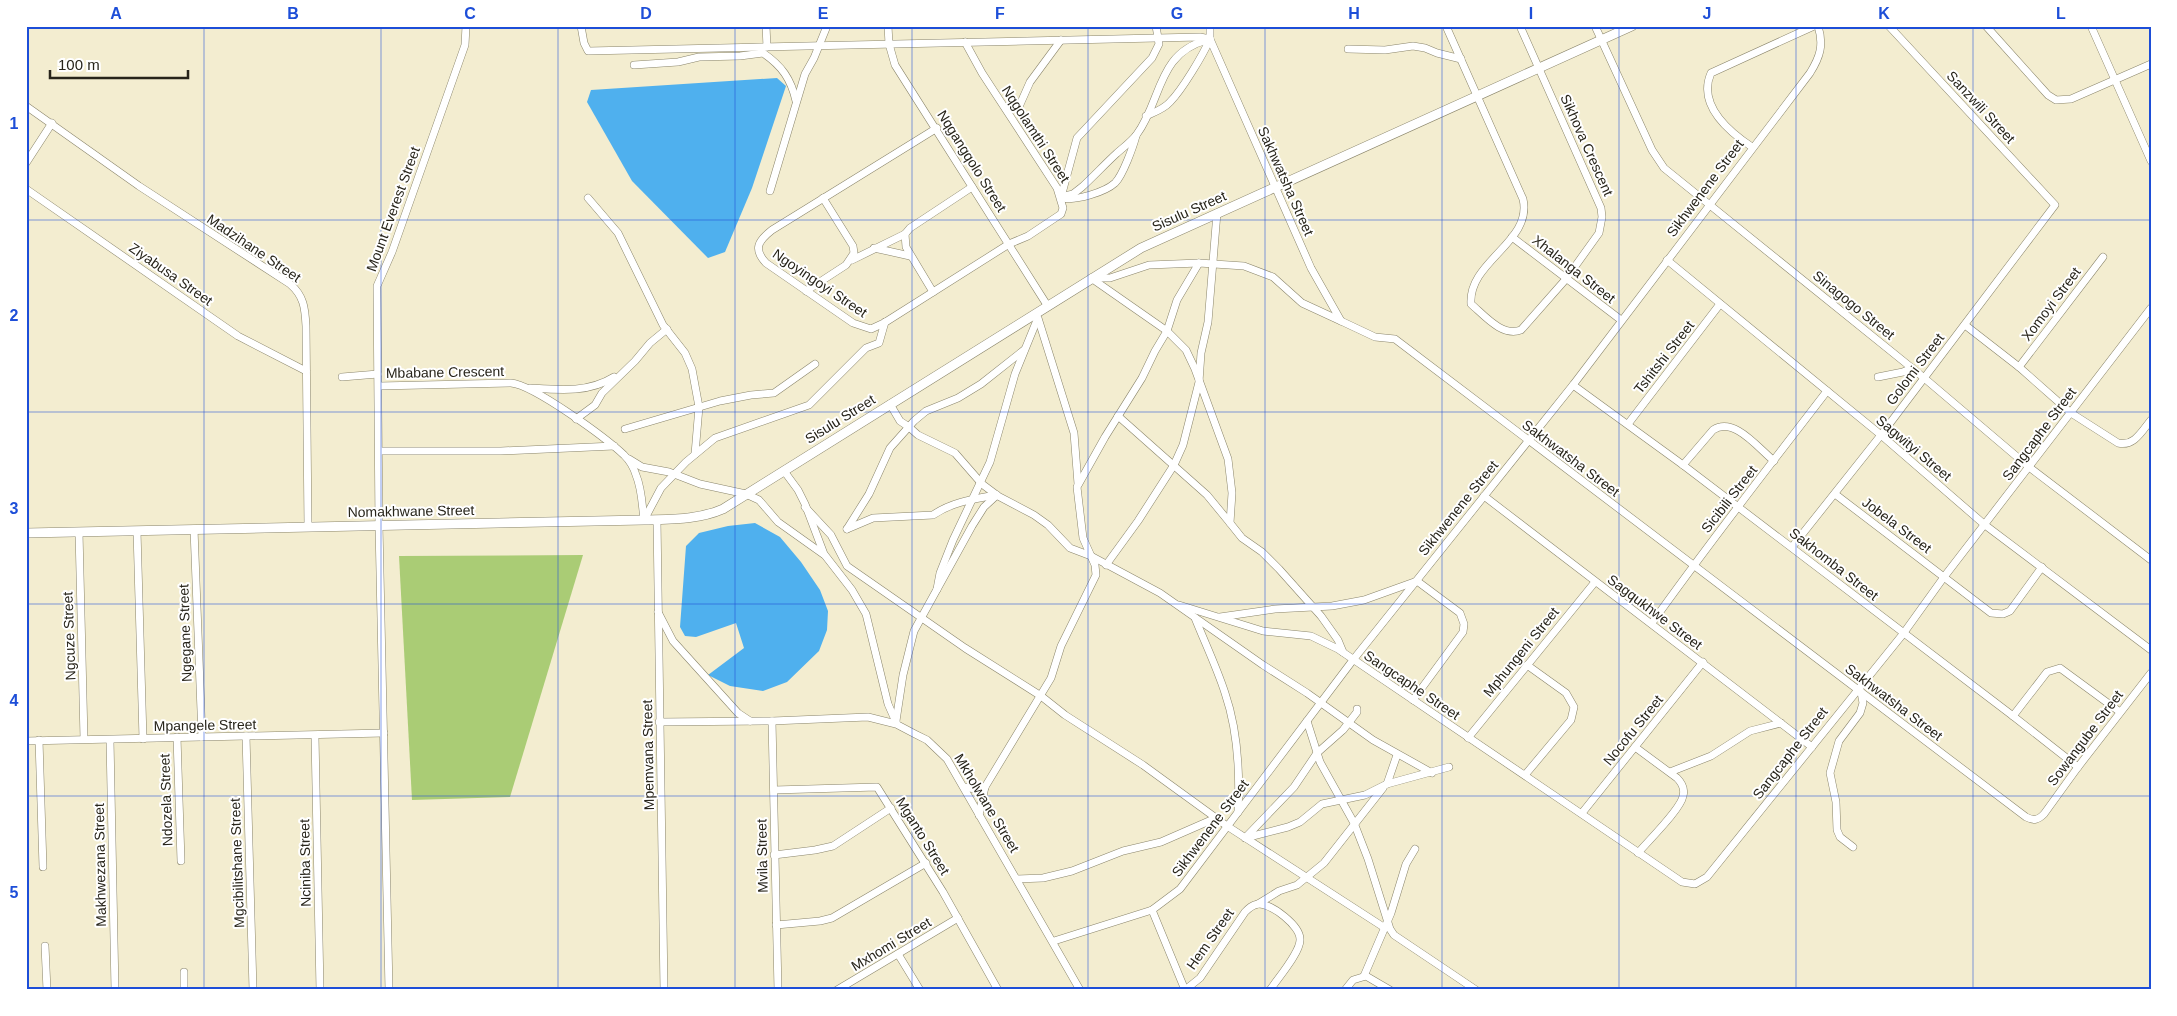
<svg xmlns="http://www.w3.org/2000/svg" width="2177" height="1016" font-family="Helvetica,sans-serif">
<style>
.green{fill:#aacc75}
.water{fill:#4fb0ee}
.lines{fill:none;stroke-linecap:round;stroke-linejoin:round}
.minor-casing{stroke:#8a856b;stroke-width:8}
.tertiary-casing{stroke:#8a856b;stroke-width:10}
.minor{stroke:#fff;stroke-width:7}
.tertiary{stroke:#fff;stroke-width:9}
.grid{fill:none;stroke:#1d4ed8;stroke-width:1;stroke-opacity:0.55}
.labels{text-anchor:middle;stroke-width:4;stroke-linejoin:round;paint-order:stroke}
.street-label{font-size:14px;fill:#27241a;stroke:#fff}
.neatline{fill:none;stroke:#1d4ed8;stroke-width:2}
.grid-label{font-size:16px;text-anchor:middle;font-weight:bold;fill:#1d4ed8}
</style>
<rect width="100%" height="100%" fill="#f3edd0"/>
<path class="green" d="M 583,555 L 510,797 L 412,800 L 399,556 Z"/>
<g class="water">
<path d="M 777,78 L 786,86 L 752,188 L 725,252 L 708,258 L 632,181 L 587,102 L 591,90 Z"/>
<path d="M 755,523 L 780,537 L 801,562 L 820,590 L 828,611 L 827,630 L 819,651 L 787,682 L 763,691 L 730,686 L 708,675 L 744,648 L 736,623 L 696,637 L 685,636 L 680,627 L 686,546 L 699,533 L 728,526 Z"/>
</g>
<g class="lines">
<defs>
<g id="minor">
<path d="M 581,26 L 584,43 L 588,51 L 1200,37 L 1210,39"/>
<path d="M 766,26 L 767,47"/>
<path d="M 888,26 L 889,44 L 895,65 L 1047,305"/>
<path d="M 1210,26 L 1210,39 L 1311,268 L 1341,321 L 1375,337 L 1395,339 L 2026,817 C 2034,821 2038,820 2044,814 L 2078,767 L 2151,673"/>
<path d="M 1446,26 L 1523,199 C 1533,242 1468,261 1471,304 C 1485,316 1502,337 1521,330 L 1566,279 L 1599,233 L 1602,217 L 1601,208 L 1520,26"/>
<path d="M 1595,26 L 1652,150 L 1664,168 L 1923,377 L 2029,467 L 2151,560"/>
<path d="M 1986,26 L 2048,95 L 2056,100 L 2071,99 L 2151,64"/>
<path d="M 2091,26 L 2151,161"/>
<path d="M 1348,49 L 1385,50 L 1413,46 L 1425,48 L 1437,53 L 1461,59"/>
<path d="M 634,65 L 678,62 L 699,57 L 740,56 L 763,53 C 782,66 791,79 796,101"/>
<path d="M 26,106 L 139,186 L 290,284 C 304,296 305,308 306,326 L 308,527"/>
<path d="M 1018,109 L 1030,82 L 1061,40"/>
<path d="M 1146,116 C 1155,112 1164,109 1170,102 C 1182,90 1203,55 1210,39"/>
<path d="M 937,128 L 772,230 C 758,241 753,249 766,263 L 853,323 L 871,329 L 884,323 L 1009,244 L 1028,236 L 1061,214 L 1063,208 L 1057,188 L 982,73 L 965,42"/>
<path d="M 1752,147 C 1728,131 1697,105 1711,73 L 1814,26"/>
<path d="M 26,163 L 52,123"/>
<path d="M 26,189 L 238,336 L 306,371"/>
<path d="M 770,191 L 805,74 L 814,58 L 827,26"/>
<path d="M 1061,197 L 1073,194 L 1082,187 C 1094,176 1105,164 1117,153 C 1124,147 1132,141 1137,134 C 1162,100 1157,53 1207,40"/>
<path d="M 1061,197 L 1077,138 L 1152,58 L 1159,44 L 1156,26"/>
<path d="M 588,198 L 618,233 L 663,325 L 685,353 L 692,369 L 699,407 L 695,454"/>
<path d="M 1063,198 C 1076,201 1105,192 1115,183 C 1123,175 1133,147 1136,136"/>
<path d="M 1512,237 L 1621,320"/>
<path d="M 874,248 L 910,256"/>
<path d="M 852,260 L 905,234"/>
<path d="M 1667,260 L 1881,435 L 1985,525 L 2151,650"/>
<path d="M 1091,278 L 1167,331 L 1186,350 L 1195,369 L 1228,459 L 1232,493 L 1230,523 L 1242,538 L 1262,552 L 1279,569 L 1321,616 L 1338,640 L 1343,652"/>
<path d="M 1094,278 L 1110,278 L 1149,265 L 1199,263 L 1244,266 L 1273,277 L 1302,303 L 1341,321"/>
<path d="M 806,291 L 846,265 L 854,253 L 853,246 L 823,198"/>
<path d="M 933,292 L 906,247 L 905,234 L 910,228 L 972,187"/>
<path d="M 1038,318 L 1074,433 L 1078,484"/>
<path d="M 1965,325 L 2019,367 L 2071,413 L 2118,443 C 2134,447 2142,431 2151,420"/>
<path d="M 2019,367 L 2103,257"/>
<path d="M 342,377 L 378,374"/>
<path d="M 1878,377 L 1903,372 L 1912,368"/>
<path d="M 1573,385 L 1683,465 L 2013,716 L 2078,767"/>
<path d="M 379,386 L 511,383 C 534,385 606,438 624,455 C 629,460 634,468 636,475 C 642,489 642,505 644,520"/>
<path d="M 530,388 C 560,390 588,393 614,377"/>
<path d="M 890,404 L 900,421 L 909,427 L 918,435 L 955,453 L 982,484 L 998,496 L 1034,515 L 1048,525 L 1070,548 L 1091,556 L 1160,593 L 1263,665 L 1307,693 L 1373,740 L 1432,773"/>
<path d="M 1118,416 L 1207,495 L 1230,523"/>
<path d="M 576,419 L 595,405 L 602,393 L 635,361 L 650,343 L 667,329"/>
<path d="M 1628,424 L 1720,304"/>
<path d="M 625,429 L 720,401 L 751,395 L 774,393 L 815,364"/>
<path d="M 380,451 L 501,451 L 614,446"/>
<path d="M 629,459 L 642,467 L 669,472 L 700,484 L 746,494 L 759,500 L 778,522 L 823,554"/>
<path d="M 1683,465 L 1713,430 C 1734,416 1758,448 1774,461"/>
<path d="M 784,471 L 798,490 L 805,504 L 824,554 L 852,590 L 866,614 L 888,704 L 896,722"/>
<path d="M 1835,494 L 1991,613 L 2003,614 L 2010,611 L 2042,567"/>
<path d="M 1484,496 L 1812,747"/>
<path d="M 805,507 L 831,535 L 847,566 L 965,648 L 1041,696 L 1065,715 L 1143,765 L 1227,826 L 1385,928"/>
<path d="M 644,520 L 661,488 L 686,462 L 715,438 L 809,405 L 866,348 L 879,343 L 885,322"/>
<path d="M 657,520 L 664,990"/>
<path d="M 194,529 L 202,737"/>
<path d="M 847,529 L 869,494 L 890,448 L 914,421 L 926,411 L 958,398 L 981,384 L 1024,350"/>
<path d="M 847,529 L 873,518 L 933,515 C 952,502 974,499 996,495"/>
<path d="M 137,531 L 143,739"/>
<path d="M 79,532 L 84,739"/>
<path d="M 1792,547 L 1881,435 L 2055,205 L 1889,26"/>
<path d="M 1106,565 L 1138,521 L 1174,465 L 1183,445 L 1199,382 L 1201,353 L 1208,322 L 1217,213"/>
<path d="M 937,589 L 940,573 L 953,540 L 990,462 L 1015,374 L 1037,320"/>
<path d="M 1179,605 L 1263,631 L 1311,636 L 1338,649 L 1682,882 L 1695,884 L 1707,877 L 1903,634 L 1944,577 L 2151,308"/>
<path d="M 658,612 L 673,641 L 738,713 L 750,721"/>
<path d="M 1220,617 L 1275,609 L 1332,606 L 1364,600 L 1417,581 L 1460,613 L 1464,624 L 1463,632 L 1413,700"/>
<path d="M 1195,618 C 1205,643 1217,668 1225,693 C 1238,731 1240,773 1238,812"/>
<path d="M 1652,623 C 1708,544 1768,468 1827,391"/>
<path d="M 2013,716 L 2047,672 L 2060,668 L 2120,712"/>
<path d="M 772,721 L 778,990"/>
<path d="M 896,721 L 903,675 L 914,631 L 972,526 L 984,507 L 997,495"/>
<path d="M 1307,721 L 1320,762 L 1354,823 L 1368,859 L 1390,929 L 1394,935 L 1476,990"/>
<path d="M 659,722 L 772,721 L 868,717 L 896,724 L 915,734 L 927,740 L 947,759 L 1080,990"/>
<path d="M 246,736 L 253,990"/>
<path d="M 315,736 L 320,990"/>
<path d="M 177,737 L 181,861"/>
<path d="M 1468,738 L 1595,582"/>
<path d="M 39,740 L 43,867"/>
<path d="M 110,740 L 115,990"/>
<path d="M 26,741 L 384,733"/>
<path d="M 1635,747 L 1677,778 C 1682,783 1685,789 1683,796 C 1681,809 1648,841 1638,853"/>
<path d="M 1670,772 L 1711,756 L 1750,731 L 1781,723"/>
<path d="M 1525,775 L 1571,720 L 1574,707 L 1566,693 L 1527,665"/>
<path d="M 1387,784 L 1397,755"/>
<path d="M 964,787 L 975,789 L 985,787"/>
<path d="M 774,790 L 877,787 L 943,892 L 998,990"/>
<path d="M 1582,813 L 1703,662"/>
<path d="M 979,815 L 985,787 L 1051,678 L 1061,646 L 1096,575 L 1095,565 L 1083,538 L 1077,487 L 1105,437 L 1142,378 L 1155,351 L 1167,331 L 1177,300 L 1199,263"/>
<path d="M 1246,837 L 1294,787 L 1317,753 L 1343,730 L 1357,712 L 1357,709"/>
<path d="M 1245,838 L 1288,827 L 1300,822 L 1322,804 L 1365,795 L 1387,784 L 1449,767"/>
<path d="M 1853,847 L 1840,837 L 1837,830 L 1836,802 L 1830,773 L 1839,741 L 1860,713 L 1863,703 L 1861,692"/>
<path d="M 774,855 L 815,850 L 833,846 L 891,808"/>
<path d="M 1017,879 L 1043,878 L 1072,871 L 1123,851 L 1161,842 L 1216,818"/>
<path d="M 1258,904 L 1279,891 L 1297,885 L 1324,863 L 1383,788"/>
<path d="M 1152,910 L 1185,990"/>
<path d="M 776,925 L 820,921 L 832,918 L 926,863"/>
<path d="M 1054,941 L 1152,910 L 1180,889 L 1353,660 L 1573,385 L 1810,73 C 1820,57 1824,45 1818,26"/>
<path d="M 45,946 L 47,990"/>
<path d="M 898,954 L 920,990"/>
<path d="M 184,972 L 184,990"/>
<path d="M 1364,976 L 1391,913 L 1406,864 L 1415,849"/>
<path d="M 389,990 L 379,526 L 377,286 L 392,252 L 465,45 L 466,26"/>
<path d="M 837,990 L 958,918"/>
<path d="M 1185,990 L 1200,978 L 1245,912 C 1249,908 1252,905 1258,904 C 1271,903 1301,926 1300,940 C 1300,953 1278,978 1270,990"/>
<path d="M 1345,990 L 1353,980 L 1366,976 L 1390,990"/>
</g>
<path id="tertiary" d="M 26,533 L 644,520 C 671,519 698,520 723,509 L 1141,248 L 1632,26"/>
</defs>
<use href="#minor" class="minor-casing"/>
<use href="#tertiary" class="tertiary-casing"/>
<use href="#minor" class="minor"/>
<use href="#tertiary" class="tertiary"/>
</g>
<path class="grid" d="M 204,26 L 204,990M 381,26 L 381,990M 558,26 L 558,990M 735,26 L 735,990M 912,26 L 912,990M 1088,26 L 1088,990M 1265,26 L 1265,990M 1442,26 L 1442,990M 1619,26 L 1619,990M 1796,26 L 1796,990M 1973,26 L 1973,990M 26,220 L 2151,220M 26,412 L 2151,412M 26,604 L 2151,604M 26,796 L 2151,796"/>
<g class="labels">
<g class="street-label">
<text transform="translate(1981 107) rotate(47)" y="5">Sanzwili Street</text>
<text transform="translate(1036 134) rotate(57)" y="5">Nqgolamthi Street</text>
<text transform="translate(1587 145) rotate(66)" y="5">Sikhova Crescent</text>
<text transform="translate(972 161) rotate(58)" y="5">Nqgangqolo Street</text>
<text transform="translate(1286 181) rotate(66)" y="5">Sakhwatsha Street</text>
<text transform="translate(1705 188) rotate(-53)" y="5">Sikhwenene Street</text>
<text transform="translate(393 209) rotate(-70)" y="5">Mount Everest Street</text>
<text transform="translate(1189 211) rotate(-24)" y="5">Sisulu Street</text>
<text transform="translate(254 248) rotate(34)" y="5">Madzihane Street</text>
<text transform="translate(1574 269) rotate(38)" y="5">Xhalanga Street</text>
<text transform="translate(171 274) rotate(35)" y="5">Ziyabusa Street</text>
<text transform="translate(820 283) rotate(34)" y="5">Ngoyingoyi Street</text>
<text transform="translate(2051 304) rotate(-53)" y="5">Xomoyi Street</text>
<text transform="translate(1854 305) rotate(39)" y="5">Sinagogo Street</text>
<text transform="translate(1664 357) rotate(-52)" y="5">Tshitshi Street</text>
<text transform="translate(1915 369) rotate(-53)" y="5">Golomi Street</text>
<text transform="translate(445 372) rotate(-1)" y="5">Mbabane Crescent</text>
<text transform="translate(840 419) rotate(-32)" y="5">Sisulu Street</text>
<text transform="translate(2039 434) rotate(-53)" y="5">Sangcaphe Street</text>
<text transform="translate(1914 448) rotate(40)" y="5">Sagwityi Street</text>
<text transform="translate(1571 458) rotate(37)" y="5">Sakhwatsha Street</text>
<text transform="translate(1729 499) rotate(-52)" y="5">Sicibili Street</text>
<text transform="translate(1458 508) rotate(-51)" y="5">Sikhwenene Street</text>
<text transform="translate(411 511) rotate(-1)" y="5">Nomakhwane Street</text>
<text transform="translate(1897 525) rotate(37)" y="5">Jobela Street</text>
<text transform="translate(1834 564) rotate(38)" y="5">Sakhomba Street</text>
<text transform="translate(1655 612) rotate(37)" y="5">Sagqukhwe Street</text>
<text transform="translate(185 633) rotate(-92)" y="5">Ngegane Street</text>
<text transform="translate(69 636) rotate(-92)" y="5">Ngcuze Street</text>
<text transform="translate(1521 652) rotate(-51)" y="5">Mphungeni Street</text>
<text transform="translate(1412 685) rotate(34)" y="5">Sangcaphe Street</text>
<text transform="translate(1894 702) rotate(37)" y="5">Sakhwatsha Street</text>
<text transform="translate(205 725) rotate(-1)" y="5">Mpangele Street</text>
<text transform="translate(1633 730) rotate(-51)" y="5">Nocofu Street</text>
<text transform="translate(2085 738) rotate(-53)" y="5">Sowangube Street</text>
<text transform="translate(1790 753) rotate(-52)" y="5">Sangcaphe Street</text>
<text transform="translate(648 755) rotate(-91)" y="5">Mpemvana Street</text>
<text transform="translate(166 800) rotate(-92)" y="5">Ndozela Street</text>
<text transform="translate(987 803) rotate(59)" y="5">Mkholwane Street</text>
<text transform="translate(1210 828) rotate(-53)" y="5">Sikhwenene Street</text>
<text transform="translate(923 836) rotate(58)" y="5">Mganto Street</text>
<text transform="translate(762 856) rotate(-91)" y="5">Mvila Street</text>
<text transform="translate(237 863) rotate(-92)" y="5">Mgcibilitshane Street</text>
<text transform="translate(305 863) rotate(-91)" y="5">Nciniba Street</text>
<text transform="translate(100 865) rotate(-91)" y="5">Makhwezana Street</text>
<text transform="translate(1210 939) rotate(-55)" y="5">Hem Street</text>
<text transform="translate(891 944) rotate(-31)" y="5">Mxhomi Street</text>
</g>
</g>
<rect width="2177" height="1016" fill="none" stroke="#ffffff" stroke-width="55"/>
<path d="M50 70v8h138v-8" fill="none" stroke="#27241a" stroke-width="2.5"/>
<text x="58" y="70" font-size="15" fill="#27241a" stroke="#ffffff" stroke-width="4" paint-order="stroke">100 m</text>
<rect x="28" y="28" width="2122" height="960" class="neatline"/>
<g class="grid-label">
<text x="116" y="19">A</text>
<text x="293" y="19">B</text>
<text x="470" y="19">C</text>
<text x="646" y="19">D</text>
<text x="823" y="19">E</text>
<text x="1000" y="19">F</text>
<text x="1177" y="19">G</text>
<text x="1354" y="19">H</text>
<text x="1531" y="19">I</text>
<text x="1707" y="19">J</text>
<text x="1884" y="19">K</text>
<text x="2061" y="19">L</text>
<text x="14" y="129">1</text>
<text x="14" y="321">2</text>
<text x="14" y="514">3</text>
<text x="14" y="706">4</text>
<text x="14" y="898">5</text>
</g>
</svg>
